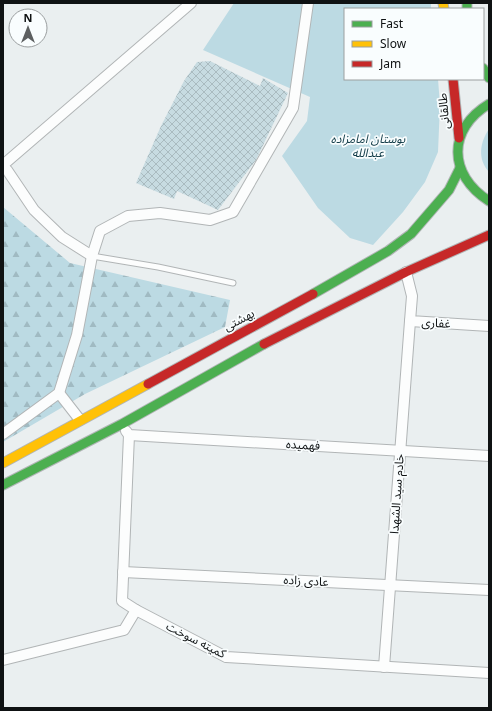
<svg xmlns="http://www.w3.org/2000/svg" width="492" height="711" font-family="Georgia,'Noto Sans Arabic',serif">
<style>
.green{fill:#bcdae3}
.forest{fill:url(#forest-firs)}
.building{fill:url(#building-cross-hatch)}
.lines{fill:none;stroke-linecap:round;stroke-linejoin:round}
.lane-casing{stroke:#b1b5b6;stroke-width:7}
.street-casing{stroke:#b1b5b6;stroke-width:12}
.fast-casing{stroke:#b1b5b6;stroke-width:11}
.slow-casing{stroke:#b1b5b6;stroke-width:11}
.jam-casing{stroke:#b1b5b6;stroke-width:11}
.lane{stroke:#fcfdfd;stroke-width:5}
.street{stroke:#fcfdfd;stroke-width:10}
.fast{stroke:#4caf50;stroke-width:9}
.slow{stroke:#ffc107;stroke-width:9}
.jam{stroke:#c62828;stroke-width:9}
.labels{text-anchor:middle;stroke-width:3.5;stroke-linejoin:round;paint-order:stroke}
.street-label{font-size:12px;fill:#0f1213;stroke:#f9fdfe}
.park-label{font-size:12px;font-style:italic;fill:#123c48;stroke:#f9fdfe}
</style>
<defs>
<pattern id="forest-firs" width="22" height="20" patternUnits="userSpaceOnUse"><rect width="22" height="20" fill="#bcdae3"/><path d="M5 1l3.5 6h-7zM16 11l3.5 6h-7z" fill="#a0bac2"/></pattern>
<pattern id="building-cross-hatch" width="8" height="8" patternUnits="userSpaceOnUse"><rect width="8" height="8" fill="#c7dbe1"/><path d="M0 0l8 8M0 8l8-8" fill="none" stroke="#aabbc0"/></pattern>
</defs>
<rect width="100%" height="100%" fill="#eaeff0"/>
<g class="green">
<path d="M 234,3 L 431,3 L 431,9 L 345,9 L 345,79 L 438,79 L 440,105 L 438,152 L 425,182 L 403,212 L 373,245 L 350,238 L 318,208 L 282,156 L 307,121 L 310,97 L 203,50 Z"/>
<path d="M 489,129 L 489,172 C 477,159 480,142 489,129 Z"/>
</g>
<path class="forest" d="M 3,207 L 70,263 L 230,300 L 225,327 L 85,394 L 3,442 Z"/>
<path class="building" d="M 210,61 L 260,86 L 263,78 L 288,93 L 256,160 L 218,210 L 177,191 L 174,199 L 136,183 L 161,126 L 184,81 L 197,62 Z"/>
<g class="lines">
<defs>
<path id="lane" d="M 92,256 L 158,267 L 233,283"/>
<g id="street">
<path d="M 3,165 L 191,3"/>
<path d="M 3,169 L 7,170 L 34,210 L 62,237 L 92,256"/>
<path d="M 406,272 L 412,296 L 410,321 L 489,326"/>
<path d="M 59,393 L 80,420"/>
<path d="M 126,431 L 129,435 L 489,456"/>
<path d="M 3,434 L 59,393 L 77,335 L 92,256 L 100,231 L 128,216 L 160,213 L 210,220 L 233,212 L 293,108 L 308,3"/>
<path d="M 129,435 L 122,601 L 136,610 L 226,657 L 489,673"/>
<path d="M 123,572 L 489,590"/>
<path d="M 3,660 L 124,630 L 136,610"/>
<path d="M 384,667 L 410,321"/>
</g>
<g id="fast">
<path d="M 467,3 L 467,9"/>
<path d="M 483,68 L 489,78"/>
<path d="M 489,104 C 447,129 448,175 489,201"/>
<path d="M 313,294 L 388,251 L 411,234 L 449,190 L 460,168"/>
<path d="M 3,485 L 122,424 L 264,344"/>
</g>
<g id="slow">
<path d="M 443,3 L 444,9"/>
<path d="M 3,463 L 148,384"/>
</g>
<g id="jam">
<path d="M 453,79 L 459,138"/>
<path d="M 264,344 L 406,272 L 489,235"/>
<path d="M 148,384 L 313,294"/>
</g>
</defs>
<use href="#lane" class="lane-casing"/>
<use href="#street" class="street-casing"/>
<use href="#fast" class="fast-casing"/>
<use href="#slow" class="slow-casing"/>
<use href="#jam" class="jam-casing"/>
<use href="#lane" class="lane"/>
<use href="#street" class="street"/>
<use href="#fast" class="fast"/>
<use href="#slow" class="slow"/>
<use href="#jam" class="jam"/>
</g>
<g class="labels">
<g class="street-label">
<text transform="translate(444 111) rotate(-95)" y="4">طالقانی</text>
<text transform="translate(239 320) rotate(-28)" y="4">بهشتی</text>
<text transform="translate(436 323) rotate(3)" y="4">غفاری</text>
<text transform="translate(303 445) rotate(3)" y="4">فهمیده</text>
<text transform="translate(397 494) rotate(-86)" y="4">خادم سید الشهدا</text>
<text transform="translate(306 581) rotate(3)" y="4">عادی زاده</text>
<text transform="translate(196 640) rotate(27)" y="4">کمیته سوخت</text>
</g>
<g class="park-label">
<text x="368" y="143">بوستان امامزاده<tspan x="368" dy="14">عبدالله</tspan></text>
</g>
</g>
<rect width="492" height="711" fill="none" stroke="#0f1213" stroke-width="8"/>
<rect x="344" y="8" width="140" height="72" fill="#f9fdfe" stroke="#9b9fa0"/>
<rect x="352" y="21" width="20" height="6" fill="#4caf50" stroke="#9b9fa0"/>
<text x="380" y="28" font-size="12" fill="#0f1213">Fast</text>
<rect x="352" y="41" width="20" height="6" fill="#ffc107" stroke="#9b9fa0"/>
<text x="380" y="48" font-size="12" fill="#0f1213">Slow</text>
<rect x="352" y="61" width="20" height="6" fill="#c62828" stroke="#9b9fa0"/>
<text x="380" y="68" font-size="12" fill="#0f1213">Jam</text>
<g transform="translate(28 28)"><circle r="19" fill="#f9fdfe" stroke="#9b9fa0"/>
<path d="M0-3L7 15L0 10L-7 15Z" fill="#5c5f60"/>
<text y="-6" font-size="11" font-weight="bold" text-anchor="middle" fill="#0f1213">N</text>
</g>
</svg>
